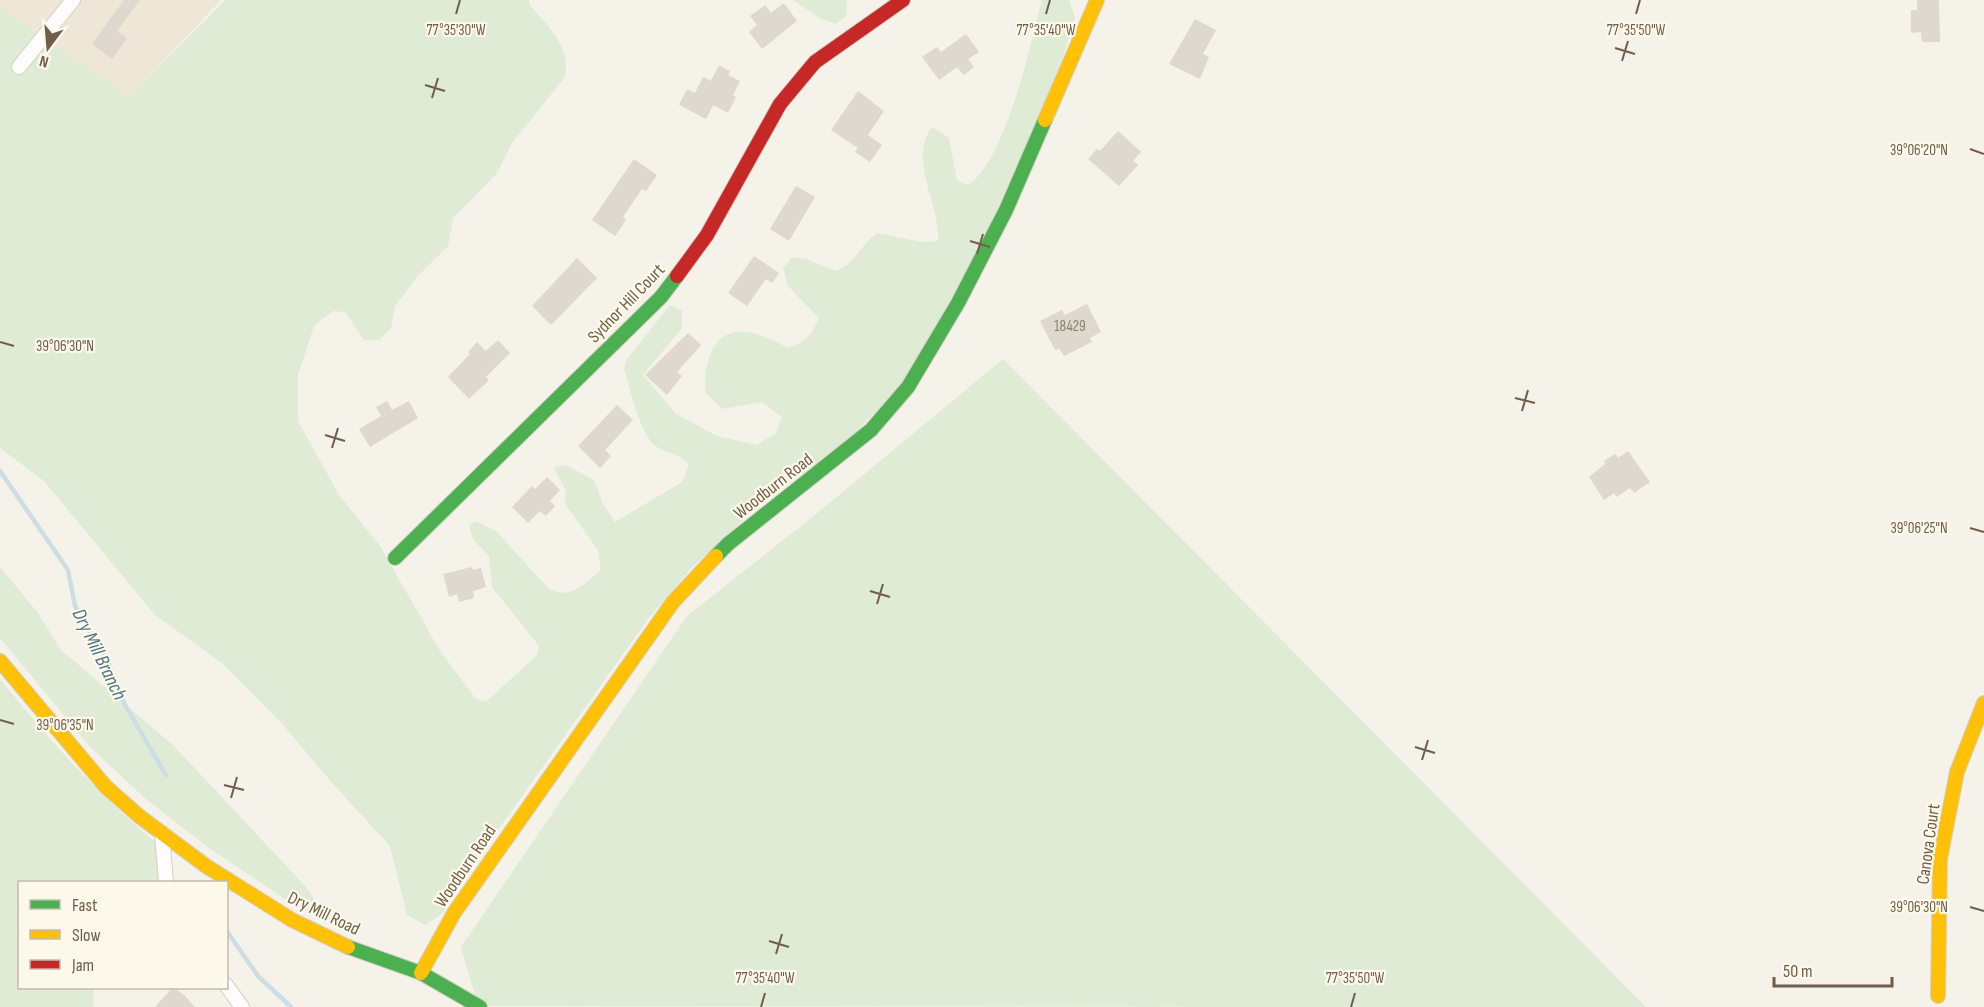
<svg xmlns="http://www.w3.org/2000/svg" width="1984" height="1007" font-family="'Sofia Sans Condensed',sans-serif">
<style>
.residential{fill:#eee6d7}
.green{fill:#dfebd5}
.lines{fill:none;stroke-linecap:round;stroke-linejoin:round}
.stream{stroke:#ccdee4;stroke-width:4.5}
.building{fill:#ded8cf}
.street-casing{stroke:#d4cec6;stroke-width:16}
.fast-casing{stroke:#d3cec4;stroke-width:16}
.slow-casing{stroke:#d3cec4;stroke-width:16}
.jam-casing{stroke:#d3cec4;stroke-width:16}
.street{stroke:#fefdfc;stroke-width:14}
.fast{stroke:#4caf50;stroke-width:14}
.slow{stroke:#ffc107;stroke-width:14}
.jam{stroke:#c62828;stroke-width:14}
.ticks{fill:none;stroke:#705e4c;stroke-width:2}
.labels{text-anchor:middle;stroke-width:4.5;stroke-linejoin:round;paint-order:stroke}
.number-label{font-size:15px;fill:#8e7f70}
.street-label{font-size:18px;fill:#705e4c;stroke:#fdf9ea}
.water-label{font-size:20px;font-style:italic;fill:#4b7589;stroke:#fdf9ea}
.ticks-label{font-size:15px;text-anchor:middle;fill:#705e4c;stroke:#fdf9ea;stroke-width:4.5;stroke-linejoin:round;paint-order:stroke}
</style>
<rect width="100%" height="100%" fill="#f5f2e9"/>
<path class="residential" d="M 0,0 L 221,0 L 129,97 L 0,8 Z"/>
<g class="green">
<path d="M 225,0 L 529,0 L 529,4 C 547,26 571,45 565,77 L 512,143 L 497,173 L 453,218 L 448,246 L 417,277 L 395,306 L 391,328 L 379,340 L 364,340 L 345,312 L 333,311 L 314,326 L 298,375 L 298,421 L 339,495 L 380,546 L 440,651 L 476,699 L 486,702 L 537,655 L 539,646 L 492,587 L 489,556 L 473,539 L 469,525 L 475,521 L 496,531 L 549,589 C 571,600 584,584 601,570 L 598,550 L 565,504 L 566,491 L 554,468 L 566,465 L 594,480 L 603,504 L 615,522 L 682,482 L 689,465 C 679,453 669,454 657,447 C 640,436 630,388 624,369 L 627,359 L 670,305 L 682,311 L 682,328 L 643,375 L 676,414 L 717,436 L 757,445 L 776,433 L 782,417 L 762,402 L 722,409 L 705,392 C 704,368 710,330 743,332 C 758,332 774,341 788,348 C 805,342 812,335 819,318 L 788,286 L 783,268 L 792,257 L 806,259 L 836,271 C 858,262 858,247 877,233 L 922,242 L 938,241 C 941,206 907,159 932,127 L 949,138 L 957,180 L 968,185 C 1005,162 1031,44 1042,0 L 1069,0 L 1075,18 L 1063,57 L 1021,160 L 965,277 L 903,384 L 845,443 L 761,504 L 692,567 L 648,619 L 461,882 L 443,913 L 425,925 L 407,915 L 390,846 L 333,784 L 285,727 L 223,664 L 155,615 L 44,481 L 0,448 L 0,8 L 129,97 Z"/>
<path d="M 793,0 L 844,0 L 847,2 L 846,16 L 836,24 L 820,18 Z"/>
<path d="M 1003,359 L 1646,1007 L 478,1006 L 461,947 L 687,616 L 815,515 Z"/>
<path d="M 0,567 L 38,613 L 61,650 L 173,745 L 306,887 L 316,902 L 312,912 L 297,907 L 212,850 L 147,800 L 91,748 L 0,638 Z"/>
<path d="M 0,679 C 52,743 98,796 163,848 L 166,882 L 20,882 L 20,988 L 94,988 L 93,1007 L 0,1007 Z"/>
</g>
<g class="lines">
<g class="stream">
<path d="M 0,471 L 68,570 L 75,606 L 109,664 L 125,705 L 166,775"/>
<path d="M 226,930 L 258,976 L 291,1007"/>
</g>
</g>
<g class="building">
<path d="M 124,0 L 140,0 L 117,31 L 127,38 L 112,59 L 92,44 Z"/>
<path d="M 1917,0 L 1939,0 L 1940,42 L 1922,42 L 1921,32 L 1911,33 L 1911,10 L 1917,10 Z"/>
<path d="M 784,3 L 797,21 L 762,49 L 749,32 L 757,25 L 750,16 L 765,5 L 771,13 Z"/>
<path d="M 1195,19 L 1216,30 L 1203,54 L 1209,57 L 1200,79 L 1169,64 Z"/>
<path d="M 966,34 L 979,52 L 968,59 L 974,67 L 964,75 L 957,67 L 939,80 L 922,57 L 937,47 L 941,52 Z"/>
<path d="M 719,65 L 730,71 L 728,75 L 740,81 L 733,95 L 736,97 L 728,113 L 713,105 L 706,119 L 679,105 L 687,89 L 695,93 L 703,77 L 711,81 Z"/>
<path d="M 858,91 L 884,111 L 868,135 L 882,145 L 870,162 L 855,152 L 858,148 L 831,130 Z"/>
<path d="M 1118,131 L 1141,152 L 1133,161 L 1138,165 L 1119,186 L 1088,159 L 1097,149 L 1100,151 Z"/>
<path d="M 634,159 L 657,175 L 646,191 L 642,189 L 623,217 L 626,220 L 615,236 L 592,220 Z"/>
<path d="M 796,186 L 815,197 L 789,241 L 770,229 Z"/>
<path d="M 754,256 L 779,273 L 772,283 L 766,279 L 747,306 L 728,293 Z"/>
<path d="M 577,258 L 597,278 L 551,325 L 532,306 Z"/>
<path d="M 1087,304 L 1101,332 L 1090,338 L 1092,342 L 1064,356 L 1059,348 L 1055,350 L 1040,321 L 1062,310 L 1065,315 Z"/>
<path d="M 688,333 L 701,345 L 677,372 L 682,376 L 667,395 L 645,375 Z"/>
<path d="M 498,340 L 510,353 L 486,377 L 489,380 L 469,399 L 448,377 L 470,354 L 468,352 L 477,342 L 486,351 Z"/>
<path d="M 387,401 L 392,410 L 409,401 L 418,418 L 370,447 L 359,429 L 381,416 L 376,407 Z"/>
<path d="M 617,405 L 633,420 L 605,450 L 611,456 L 600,468 L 578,446 Z"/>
<path d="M 1628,451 L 1650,482 L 1634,493 L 1630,488 L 1617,497 L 1614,493 L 1604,500 L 1589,477 L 1605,464 L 1604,461 L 1615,454 L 1618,458 Z"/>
<path d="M 547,477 L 560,490 L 550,501 L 555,506 L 546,516 L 540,511 L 528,523 L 512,507 L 532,486 L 535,489 Z"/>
<path d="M 472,567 L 473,570 L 481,568 L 486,587 L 473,591 L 474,598 L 459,602 L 457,594 L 449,597 L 443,574 Z"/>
<path d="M 173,987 L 184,995 L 195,1007 L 155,1007 Z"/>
</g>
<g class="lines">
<defs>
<g id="street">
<path d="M 19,67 L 73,0"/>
<path d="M 162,834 L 166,882"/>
<path d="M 226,985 L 242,1007"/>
</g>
<g id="fast">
<path d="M 716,556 L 728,544 L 871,430 L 908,387 L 958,303 L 1006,210 L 1045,120"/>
<path d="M 395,558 L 661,297 L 677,276"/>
<path d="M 348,947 L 421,973 L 480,1007"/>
</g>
<g id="slow">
<path d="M 1045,120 L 1097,0"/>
<path d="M 0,661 L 106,787 L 139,816 L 206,866 L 292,920 L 348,947"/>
<path d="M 421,973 L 454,913 L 673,602 L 716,556"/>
<path d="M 1938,996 L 1940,859 L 1957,772 L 1984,703"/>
</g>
<path id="jam" d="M 677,276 L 707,235 L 780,104 L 815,62 L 903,0"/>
</defs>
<use href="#street" class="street-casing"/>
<use href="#fast" class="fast-casing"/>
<use href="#slow" class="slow-casing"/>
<use href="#jam" class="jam-casing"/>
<use href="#street" class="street"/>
<use href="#fast" class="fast"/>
<use href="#slow" class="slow"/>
<use href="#jam" class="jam"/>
</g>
<path class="ticks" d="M 456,14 L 460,0M 1046,14 L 1050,0M 1636,14 L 1640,0M 1615,48 L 1635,54M 1622,61 L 1628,41M 425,85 L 445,91M 432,98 L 438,78M 1970,149 L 1984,154M 970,241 L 990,247M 977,254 L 983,234M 0,342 L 14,346M 1515,398 L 1535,403M 1522,411 L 1528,390M 325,435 L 345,441M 332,448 L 338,428M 1970,528 L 1984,532M 870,591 L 890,597M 877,604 L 883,584M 0,720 L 14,724M 1415,747 L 1435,753M 1422,760 L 1428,740M 224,785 L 244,790M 231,798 L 237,777M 1970,907 L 1984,911M 769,941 L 789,947M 776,954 L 782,934M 761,1007 L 765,993M 1351,1007 L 1355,993"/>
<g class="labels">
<g class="number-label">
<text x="1070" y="331">18429</text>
</g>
<g class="street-label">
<text transform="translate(626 303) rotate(-46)" y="6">Sydnor Hill Court</text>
<text transform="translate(773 486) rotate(-38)" y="6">Woodburn Road</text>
<text transform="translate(1928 844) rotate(-82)" y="6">Canova Court</text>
<text transform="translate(465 866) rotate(-56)" y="6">Woodburn Road</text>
<text transform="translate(324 913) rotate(26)" y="6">Dry Mill Road</text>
</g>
<g class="water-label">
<text transform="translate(100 654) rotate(64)" y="7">Dry Mill Branch</text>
</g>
</g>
<g class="ticks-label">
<text x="456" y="35">77°35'30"W</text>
<text x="1046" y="35">77°35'40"W</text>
<text x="1636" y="35">77°35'50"W</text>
<text x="1919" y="155">39°06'20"N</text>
<text x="65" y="351">39°06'30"N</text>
<text x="1919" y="533">39°06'25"N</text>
<text x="65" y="730">39°06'35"N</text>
<text x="1919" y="912">39°06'30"N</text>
<text x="765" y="983">77°35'40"W</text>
<text x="1355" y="983">77°35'50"W</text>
</g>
<rect x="18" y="881" width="210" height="108" fill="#fdf9ea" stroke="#c5bbab" stroke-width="1.5"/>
<rect x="30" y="900" width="30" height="9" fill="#4caf50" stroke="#c5bbab" stroke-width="1.5"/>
<text x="72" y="911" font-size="18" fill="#705e4c">Fast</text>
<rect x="30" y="930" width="30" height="9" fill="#ffc107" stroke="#c5bbab" stroke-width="1.5"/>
<text x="72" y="941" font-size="18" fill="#705e4c">Slow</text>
<rect x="30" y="960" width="30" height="9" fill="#c62828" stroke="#c5bbab" stroke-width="1.5"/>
<text x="72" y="971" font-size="18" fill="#705e4c">Jam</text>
<g transform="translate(48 48) rotate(196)" stroke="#fdf9ea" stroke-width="4.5" paint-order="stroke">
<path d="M0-4.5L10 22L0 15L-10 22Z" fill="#705e4c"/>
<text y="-9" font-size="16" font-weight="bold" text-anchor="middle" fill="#705e4c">N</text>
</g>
<path d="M1774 977v9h118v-9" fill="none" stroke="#705e4c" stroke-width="3"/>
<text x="1783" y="977" font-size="18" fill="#705e4c" stroke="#fdf9ea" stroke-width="4.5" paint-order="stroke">50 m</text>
</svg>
